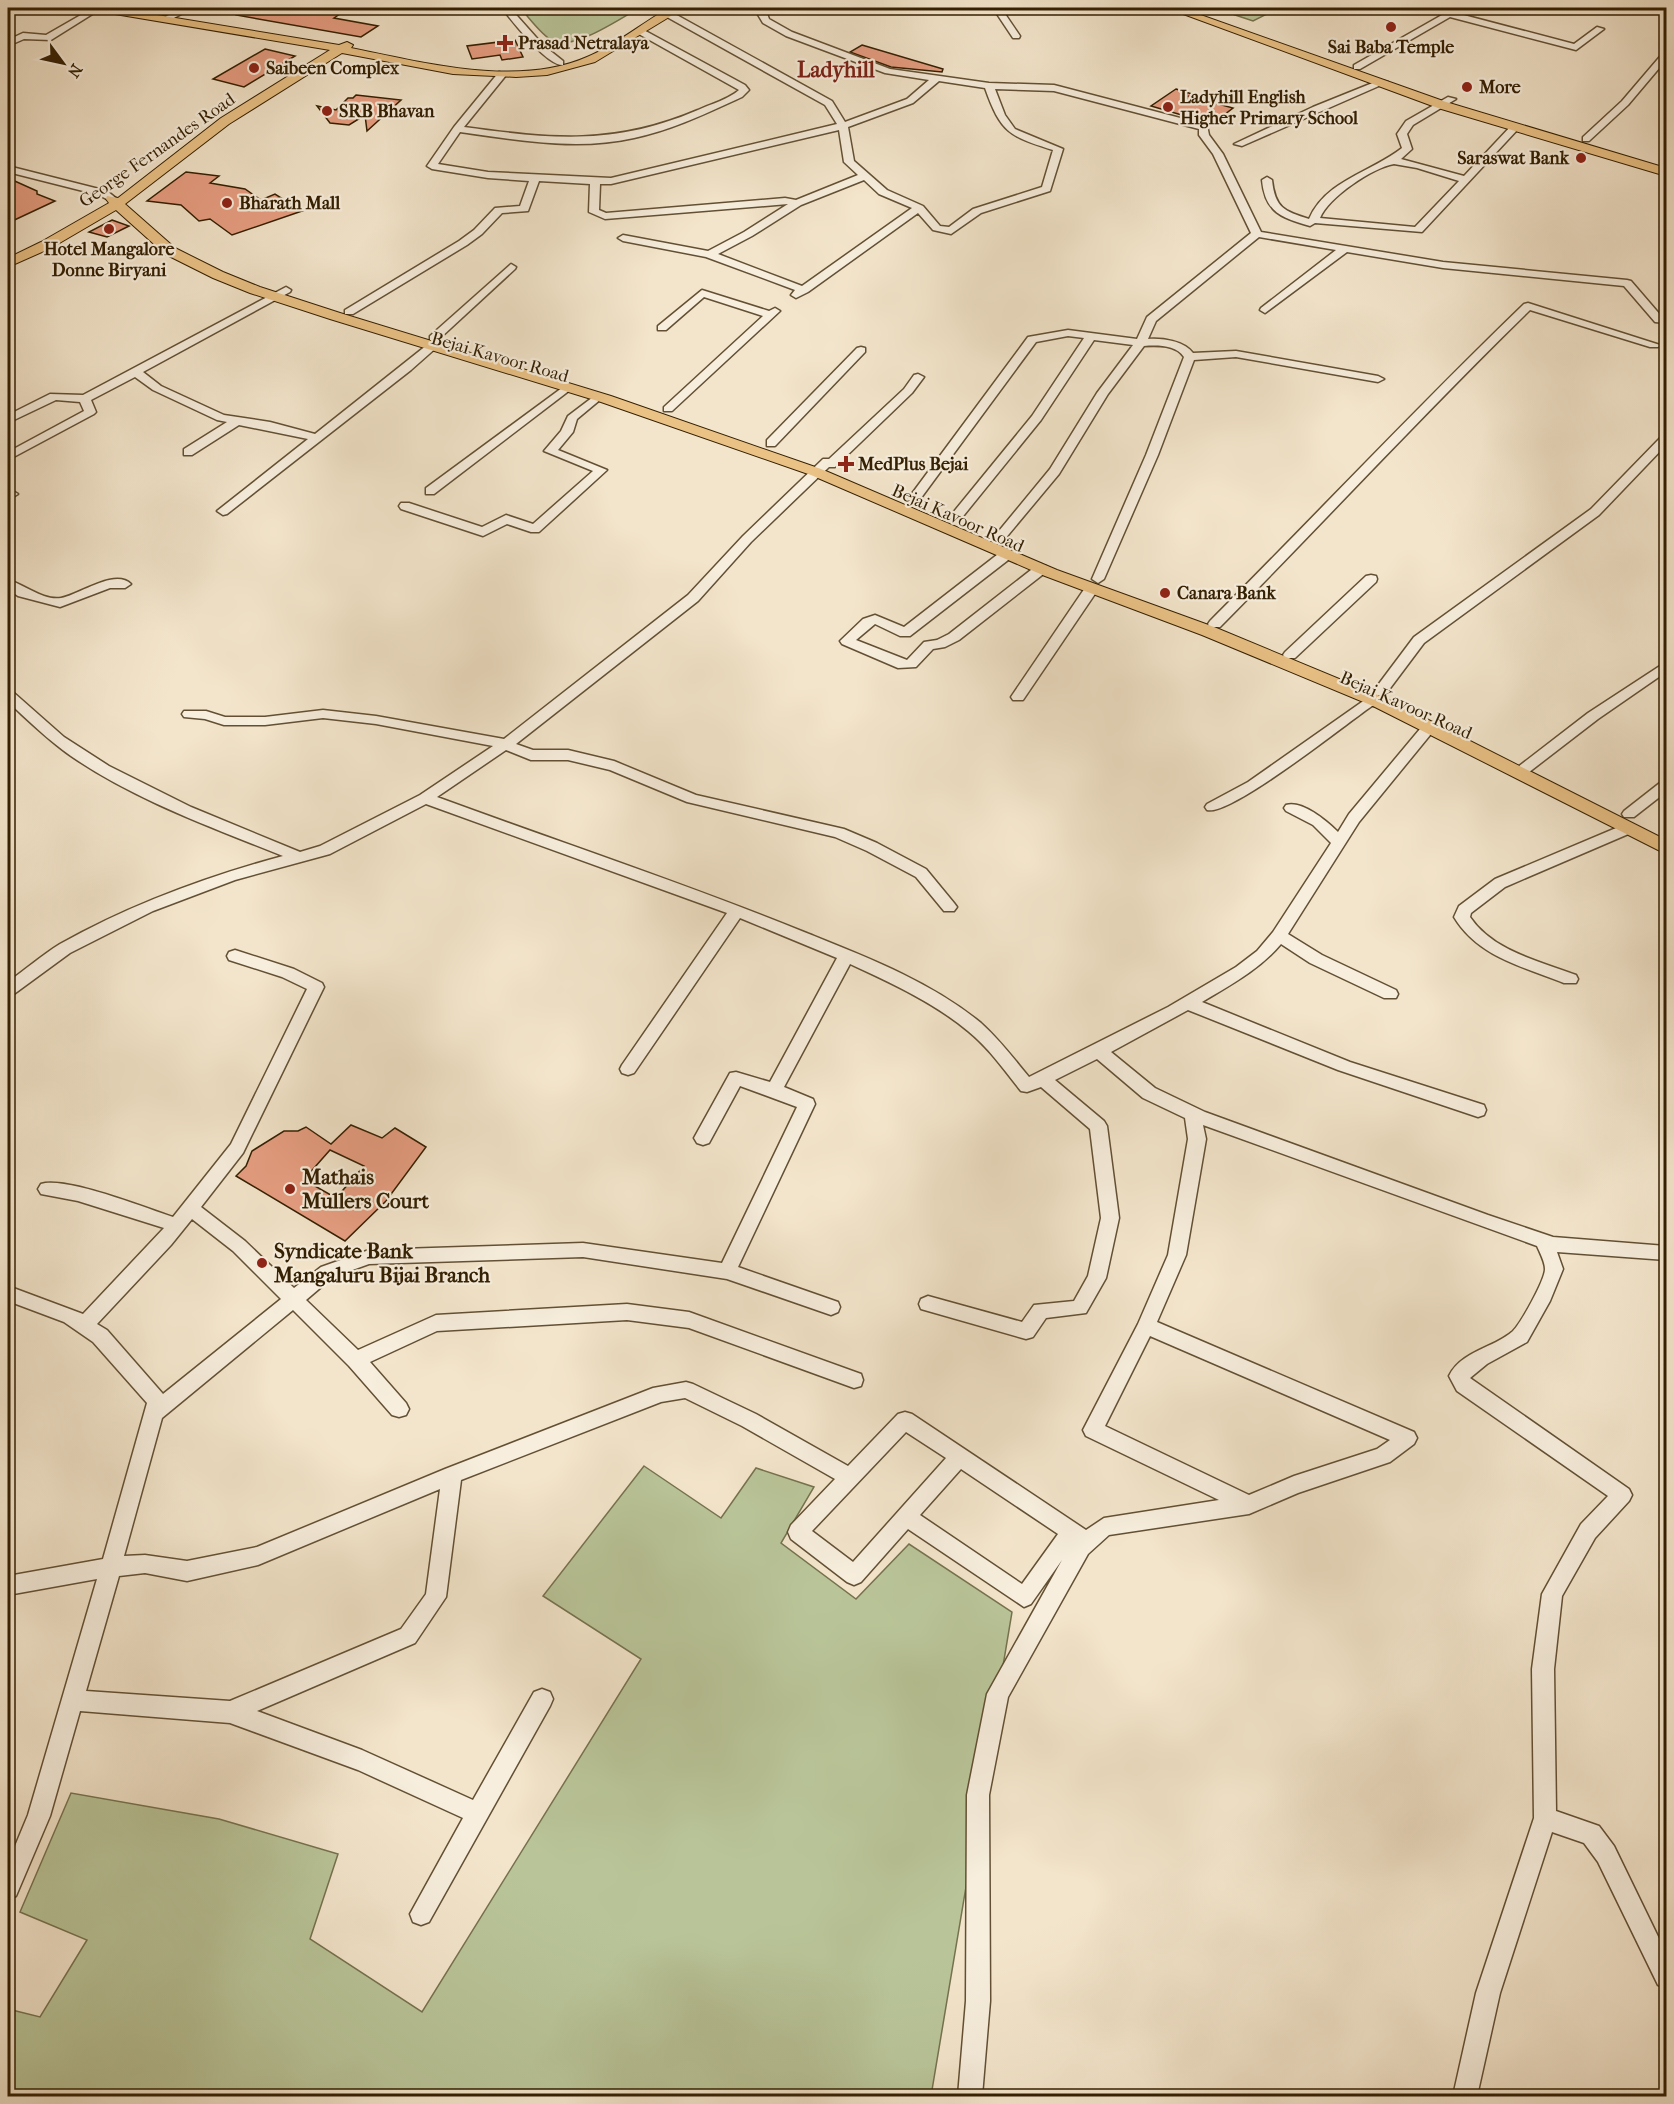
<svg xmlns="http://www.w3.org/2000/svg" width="1674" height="2104" font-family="'IM FELL French Canon',serif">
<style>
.green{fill:#b9c599;stroke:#76724e;stroke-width:1.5}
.building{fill:#e79e82;stroke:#331f02;stroke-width:1.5;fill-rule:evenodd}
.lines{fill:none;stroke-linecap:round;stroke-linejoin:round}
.minor-casing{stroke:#635034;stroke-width:3}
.major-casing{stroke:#331f02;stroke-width:2}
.minor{fill:#f7eedd;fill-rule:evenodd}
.major{fill:#eac286;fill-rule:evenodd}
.poi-dot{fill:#8f2418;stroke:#f7eedd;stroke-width:2}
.labels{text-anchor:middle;stroke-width:4.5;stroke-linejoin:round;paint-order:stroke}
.far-poi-label{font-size:18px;font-weight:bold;fill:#331f02;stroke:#f7eedd;text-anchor:start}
.far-street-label{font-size:18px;fill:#331f02;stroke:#f7eedd}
.poi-label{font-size:21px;font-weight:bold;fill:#331f02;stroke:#f7eedd;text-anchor:start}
.far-district-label{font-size:22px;font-weight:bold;fill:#7a1f14;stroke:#f7eedd}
</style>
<rect width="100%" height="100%" fill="#f3e5cb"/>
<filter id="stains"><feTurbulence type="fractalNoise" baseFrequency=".00333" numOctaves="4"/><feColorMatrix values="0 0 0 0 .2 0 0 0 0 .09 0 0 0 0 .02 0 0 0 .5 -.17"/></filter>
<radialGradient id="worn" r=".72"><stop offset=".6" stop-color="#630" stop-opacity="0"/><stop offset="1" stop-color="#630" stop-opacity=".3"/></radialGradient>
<g class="green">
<path d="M 520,8 L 639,8 C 621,18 573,51 553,41 C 541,35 529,17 520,8 Z"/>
<path d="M 1214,8 L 1279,8 L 1253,21 Z"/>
<path d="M 644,1466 L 721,1518 L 756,1468 L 814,1487 L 781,1543 L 856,1599 L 909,1544 L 1012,1612 L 931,2096 L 8,2096 L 8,2009 L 40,2017 L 87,1940 L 20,1912 L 71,1793 L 219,1819 L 338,1854 L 310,1939 L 422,2012 L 641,1659 L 543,1596 Z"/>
</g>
<g class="building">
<path d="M 237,8 L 336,8 L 329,12 L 340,14 L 334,18 L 378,26 L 361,37 L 236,15 Z"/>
<path d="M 515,40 L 523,57 L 502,60 L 500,55 L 472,59 L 467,46 Z"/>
<path d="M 862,45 L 943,69 L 942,72 L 891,67 L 850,52 Z"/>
<path d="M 265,49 L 295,56 L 244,87 L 213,79 Z"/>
<path d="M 1176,89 L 1192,94 L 1189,96 L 1233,108 L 1212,124 L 1151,106 Z"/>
<path d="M 356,95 L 401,100 L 367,131 L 365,115 L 349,125 L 330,123 L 317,106 L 336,110 L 348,98 L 353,98 Z"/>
<path d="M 186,172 L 219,176 L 210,183 L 245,189 L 261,200 L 275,194 L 302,211 L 232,235 L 210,219 L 199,221 L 181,205 L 147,201 Z"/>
<path d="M 8,178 L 37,191 L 37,194 L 55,201 L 8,223 Z"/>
<path d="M 112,220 L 129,226 L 107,237 L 89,232 Z"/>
<path d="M 351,1125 L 382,1138 L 395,1128 L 426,1147 L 386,1201 L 345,1241 L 236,1176 L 246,1166 L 252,1151 L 284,1131 L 298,1131 L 306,1127 L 331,1144 ZM 330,1150 L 364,1166 L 336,1198 L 306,1181 L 308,1177 L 307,1176 Z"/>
</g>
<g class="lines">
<defs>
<g id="minor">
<path d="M 93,8 L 102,8 L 51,40 L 24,39 L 8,46 L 8,40 L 23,33 L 46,35 Z"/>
<path d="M 183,8 L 193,8 L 168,21 L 161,19 Z"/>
<path d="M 407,8 L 416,8 L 410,12 L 407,11 Z"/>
<path d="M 502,8 L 510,8 L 543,45 L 563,61 L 563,65 C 547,66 512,21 502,8 Z"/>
<path d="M 658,8 L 664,8 L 832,101 L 845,122 L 907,99 L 929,80 L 885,73 L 786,36 L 763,23 L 757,13 L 757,8 L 765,8 L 769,19 L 792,32 L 890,69 L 989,83 L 1054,85 L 1207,125 L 1209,135 L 1223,154 L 1261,232 L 1443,262 L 1627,280 L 1631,281 L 1662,317 L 1666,317 L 1666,323 L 1655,322 L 1624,286 L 1443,268 L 1347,252 L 1265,313 L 1260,310 L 1261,308 L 1336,250 L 1259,237 L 1156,321 L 1148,339 C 1163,338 1184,341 1193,353 L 1236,351 L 1378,376 L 1384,379 L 1378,382 L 1236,357 L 1194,360 L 1158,455 L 1104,579 L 1098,583 L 1092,579 L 1146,455 L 1184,357 C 1176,345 1158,345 1144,346 L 1108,394 L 1059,474 L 1004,540 L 996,540 L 994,537 L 1050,469 L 1097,393 L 1133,345 L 1094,340 L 1041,420 L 960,520 L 952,520 L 950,517 L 952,514 L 1032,416 L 1084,338 L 1068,336 L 1036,342 L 918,502 L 914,503 L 908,499 L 1028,337 L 1068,330 L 1137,339 L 1147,317 L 1251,233 L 1213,154 L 1199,135 L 1199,129 L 1054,91 L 995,89 L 1005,115 L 1015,129 L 1063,149 L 1050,191 L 981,213 L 951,234 L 933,230 L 918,213 L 808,292 L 796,298 L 791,295 L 795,290 L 706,257 L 623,241 L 618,238 L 623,235 L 708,251 L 744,232 L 788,204 L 605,219 L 589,212 L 590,184 L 539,181 L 528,211 L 502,213 L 482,234 L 467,245 L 353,314 L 345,314 L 345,310 L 459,241 L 474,230 L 495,208 L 520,206 L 529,181 L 488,178 L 432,169 L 427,166 L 454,127 L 499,72 L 507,74 L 464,127 C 552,139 614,146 698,110 C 711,104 729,99 739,90 L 637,33 L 636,31 L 640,28 L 745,85 L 749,90 L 742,97 C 707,113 672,130 634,138 C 577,151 517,140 460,132 L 438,164 L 488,172 L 611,178 L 837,124 L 825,105 L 658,12 ZM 939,81 L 985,88 C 1001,133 1009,136 1053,150 L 1042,187 L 973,209 L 949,227 L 940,226 L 923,206 L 887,190 L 854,161 L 848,127 L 913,103 ZM 839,130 L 844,162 L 858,175 L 796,200 L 785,198 L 606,213 L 599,210 L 600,184 L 611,184 ZM 864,180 L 879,194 L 912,208 L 802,286 L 718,254 L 752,236 L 801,205 Z"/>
<path d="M 993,8 L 1001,8 L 1020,36 L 1019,38 L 1013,38 Z"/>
<path d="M 1425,8 L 1437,8 L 1574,44 L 1597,27 L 1604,29 L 1576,50 L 1450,17 L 1360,69 L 1354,69 L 1354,65 L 1442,15 Z"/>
<path d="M 1666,52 L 1666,60 L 1628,105 L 1589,141 L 1583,141 L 1583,137 L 1622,101 L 1663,53 Z"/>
<path d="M 1380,80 L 1388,82 L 1242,146 L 1234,144 L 1313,107 Z"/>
<path d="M 1448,97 L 1456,99 L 1413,125 L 1407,134 L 1412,149 L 1401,159 L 1464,176 L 1511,126 L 1519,128 L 1422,232 L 1315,223 L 1310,226 C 1281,218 1265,212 1262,180 L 1267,177 L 1272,180 C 1275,208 1284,211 1309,219 C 1326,180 1372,172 1402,148 L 1397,134 L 1406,121 ZM 1394,164 L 1417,168 L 1459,181 L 1415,227 L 1320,218 C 1329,197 1372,168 1394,164 Z"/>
<path d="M 8,166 L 107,191 L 117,199 L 112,202 L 99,195 L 8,172 Z"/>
<path d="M 511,264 L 516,267 L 515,269 L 438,340 L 430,340 L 430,336 Z"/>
<path d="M 286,287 L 291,290 L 290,292 L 143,372 L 161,386 L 224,415 L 270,422 L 315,434 L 427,345 L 431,344 L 437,347 L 411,370 L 227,514 L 223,515 L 217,511 L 308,439 L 239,425 L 192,455 L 184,455 L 184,449 L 227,422 L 217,420 L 153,390 L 135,377 L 91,400 L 96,412 L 94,414 L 8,460 L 8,452 L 84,411 L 80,402 L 56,400 L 14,420 L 8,421 L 8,415 L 50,394 L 83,395 Z"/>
<path d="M 702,290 L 769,311 L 775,308 L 780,311 L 672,411 L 664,411 L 664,407 L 763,316 L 704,297 L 666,330 L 658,330 L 658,326 Z"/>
<path d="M 1528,303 L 1660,345 L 1658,347 L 1650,347 L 1530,310 C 1424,413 1324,522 1220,627 L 1210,627 L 1208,624 L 1210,621 C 1315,516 1417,407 1524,304 Z"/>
<path d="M 861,347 L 865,348 L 865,352 L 775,446 L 767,446 L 767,440 L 857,348 Z"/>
<path d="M 918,374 L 924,377 L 912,393 L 835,467 L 829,467 L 751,542 L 698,601 L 516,744 L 533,750 L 568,750 L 614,761 L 696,795 L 844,829 L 877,843 L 926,869 L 954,903 L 957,907 L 954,911 L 944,911 L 916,877 L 867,851 L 835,837 L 687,802 L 610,770 L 568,760 L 531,760 L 506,750 L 437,797 C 559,842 684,883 804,932 C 864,956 930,981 981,1023 C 999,1039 1014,1059 1029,1077 L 1168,1007 L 1236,967 L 1257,951 L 1273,932 L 1331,843 L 1313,825 L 1286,811 L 1284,808 L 1286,805 C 1302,800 1327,821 1338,832 L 1349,814 L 1425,723 L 1435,723 L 1437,726 L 1435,729 L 1359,822 L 1288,934 L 1322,955 L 1396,990 L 1398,994 L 1396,998 L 1384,998 L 1310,963 L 1281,944 C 1259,970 1230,985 1202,1002 L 1350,1062 L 1484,1105 L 1486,1110 L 1484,1115 L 1478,1117 L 1338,1070 L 1188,1010 L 1111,1052 L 1155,1088 L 1205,1112 L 1488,1215 L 1553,1237 L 1666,1246 L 1666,1260 L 1557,1252 L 1563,1269 L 1550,1301 L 1527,1342 L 1487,1364 L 1470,1378 L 1629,1489 L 1632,1495 L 1629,1501 L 1595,1538 L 1562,1596 L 1554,1669 L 1556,1811 L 1599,1826 L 1614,1846 L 1666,1953 L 1666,1989 L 1658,1985 L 1598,1862 L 1584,1843 L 1552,1832 L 1500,1993 L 1477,2096 L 1453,2096 L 1476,1993 L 1534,1818 L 1532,1669 L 1542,1594 L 1581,1524 L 1608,1496 L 1457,1391 L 1449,1376 C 1461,1351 1494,1348 1513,1331 C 1521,1323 1545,1280 1545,1269 C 1545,1262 1540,1253 1537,1246 L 1203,1125 L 1206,1139 L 1186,1255 L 1157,1322 L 1414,1432 L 1417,1438 L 1414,1444 L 1390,1462 L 1298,1493 L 1249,1514 L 1109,1535 L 1088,1554 L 1008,1697 L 989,1795 L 990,2001 L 982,2096 L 958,2096 L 966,2001 L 967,1795 L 987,1694 L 1062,1560 L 1031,1604 L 1024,1607 L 908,1529 L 861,1582 L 854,1585 L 847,1582 L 791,1539 L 788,1532 L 791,1525 L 835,1479 L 742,1426 L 685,1398 L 661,1402 L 461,1480 L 446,1597 L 415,1643 L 257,1711 L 362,1750 L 473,1800 L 534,1692 L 542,1689 L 550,1692 L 553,1699 L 550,1706 L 429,1922 L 421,1925 L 413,1922 L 410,1914 L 463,1818 L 358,1770 L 230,1723 L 80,1711 L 50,1816 L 16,1896 L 8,1899 L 8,1863 L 28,1815 L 97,1579 L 8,1595 L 8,1576 L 103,1559 L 147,1403 L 93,1342 L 64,1322 L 8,1301 L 8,1286 L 83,1314 L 164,1228 L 78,1201 L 41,1194 L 38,1189 L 41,1184 C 65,1176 146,1208 173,1217 L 231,1144 L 307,989 L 282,977 L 229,960 L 227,956 L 229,952 L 235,950 L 294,969 L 322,983 L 324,987 L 243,1153 L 201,1207 L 245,1241 L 294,1288 L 321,1267 L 369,1250 L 583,1243 L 722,1263 L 797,1107 L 740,1086 L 709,1143 L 703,1145 L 697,1143 L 694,1138 L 730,1073 L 736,1072 L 770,1082 L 837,958 L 740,918 L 634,1073 L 628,1075 L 622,1073 L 620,1069 L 622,1065 L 727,913 L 426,804 L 330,854 L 235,880 L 153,911 L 70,953 L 14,994 L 8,996 L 8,982 C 25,970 42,955 60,944 C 130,905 205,877 283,856 C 211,827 135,800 71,756 C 48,740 28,720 8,702 L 8,691 L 13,692 L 64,737 L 109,766 L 191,807 L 300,852 L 320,846 L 420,795 L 493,746 L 376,724 L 323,718 L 265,725 L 224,725 L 205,719 L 184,717 L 182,714 L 184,711 L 206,711 L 225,717 L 265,717 L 323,710 L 376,716 L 504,739 L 688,595 L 743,536 L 823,459 L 829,459 L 904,389 L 914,375 ZM 850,964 C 891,983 933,1002 968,1031 C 989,1048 1004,1070 1021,1091 L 1027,1092 L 1041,1087 L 1090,1129 L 1101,1218 L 1088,1276 L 1074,1301 L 1034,1305 L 1022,1322 L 928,1296 L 921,1299 L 919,1304 L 921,1309 L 1026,1339 L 1033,1337 L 1046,1318 L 1086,1313 L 1106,1278 L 1119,1218 L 1107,1126 L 1104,1121 L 1055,1080 L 1097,1059 L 1143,1098 L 1185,1118 L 1188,1139 L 1168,1255 L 1138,1324 L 1083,1430 L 1086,1436 L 1219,1500 L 1104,1518 L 1086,1530 L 912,1414 L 905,1412 L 898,1414 L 848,1466 L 756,1414 L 693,1384 L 686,1382 L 653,1388 L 445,1469 L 257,1547 L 187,1561 L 145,1555 L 124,1556 L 162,1418 L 293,1310 L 349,1366 L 392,1415 L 399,1417 L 406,1415 L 409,1409 L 406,1403 L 370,1362 L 437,1331 L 627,1320 L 689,1328 L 854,1388 L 861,1386 L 863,1380 L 861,1374 L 689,1312 L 627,1304 L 436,1315 L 358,1350 L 306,1300 L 333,1277 L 369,1264 L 583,1257 L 727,1279 L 831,1315 L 838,1312 L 840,1307 L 838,1302 L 738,1267 L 815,1104 L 813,1099 L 784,1087 ZM 192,1219 L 233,1251 L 281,1299 L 163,1394 L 107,1330 L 97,1324 L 171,1245 ZM 1150,1336 L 1390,1440 L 1377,1449 L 1294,1476 L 1249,1495 L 1105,1426 ZM 906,1432 L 946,1458 L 853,1562 L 812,1531 ZM 961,1469 L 1058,1534 L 1022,1584 L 920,1515 ZM 440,1489 L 426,1594 L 401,1629 L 230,1701 L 86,1691 L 119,1576 L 145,1573 L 187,1581 L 258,1565 Z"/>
<path d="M 566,385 L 570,386 L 570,390 L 434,494 L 426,494 L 426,488 Z"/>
<path d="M 597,394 L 601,395 L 601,399 L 577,419 L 573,432 L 558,450 L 607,470 L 539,532 L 531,532 L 507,524 L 483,536 L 401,509 L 399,506 L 401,503 L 409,503 L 482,527 L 506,515 L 533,524 L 593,471 L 544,451 L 561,431 L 568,416 Z"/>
<path d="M 1662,436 L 1666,436 L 1666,445 L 1599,515 L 1424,643 L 1385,695 L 1375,695 L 1373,692 L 1375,689 L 1414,637 L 1591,509 Z"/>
<path d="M 8,488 L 18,494 L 8,500 Z"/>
<path d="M 1007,550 L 1013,554 L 1012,557 L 910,636 L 900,636 L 875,624 L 856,640 L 907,660 L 924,642 L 937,640 L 949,634 L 1036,566 L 1046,566 L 1047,569 L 1046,572 L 959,640 L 945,647 L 933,649 L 916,667 L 898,668 L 842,644 L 840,641 L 863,619 L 875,615 L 904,627 L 1002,551 Z"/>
<path d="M 1371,575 L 1376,576 L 1377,579 L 1376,582 L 1295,658 L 1285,658 L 1283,655 L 1285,652 L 1366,576 Z"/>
<path d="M 8,580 C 24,584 43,601 61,598 C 79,595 115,568 131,584 L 125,588 L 110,588 L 60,607 L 18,596 L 8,589 Z"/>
<path d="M 1092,584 L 1099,588 L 1023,700 L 1013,700 L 1011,697 L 1013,694 L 1087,585 Z"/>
<path d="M 1666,662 L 1666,672 L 1598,719 L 1524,776 L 1514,776 L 1512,773 L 1514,770 L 1588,713 Z"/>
<path d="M 1369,697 L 1384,699 L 1386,702 L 1379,706 L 1372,706 C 1347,723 1230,817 1207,810 L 1205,807 L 1207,804 L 1248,782 Z"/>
<path d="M 1666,780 L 1666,792 L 1634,817 L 1624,817 L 1622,814 L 1624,811 L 1661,782 Z"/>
<path d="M 1628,823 L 1635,828 L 1633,832 L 1505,887 L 1471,913 L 1470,917 C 1493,951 1539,961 1576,975 L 1578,979 L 1576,983 L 1564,983 C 1524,967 1478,957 1454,917 L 1459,906 L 1495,879 Z"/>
</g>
<g id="major">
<path d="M 92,8 L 115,8 L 339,45 L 347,42 L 353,45 L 351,48 C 422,62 517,88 587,57 C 614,46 637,27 662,12 L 671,8 L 684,8 L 595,62 L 547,75 L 516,77 L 453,74 L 342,53 L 229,124 L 125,204 L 175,248 L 223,272 L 260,287 L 340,313 L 611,396 L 821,469 L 1057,570 L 1214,627 L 1385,698 L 1666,840 L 1666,854 L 1373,706 L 1202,635 L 1045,576 L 811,475 L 601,402 L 330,319 L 250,293 L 213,278 L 165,254 L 116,210 L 51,248 L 8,267 L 8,258 L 41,242 L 109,203 L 106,199 L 107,196 L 118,198 L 221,118 L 330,50 L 97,11 Z"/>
<path d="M 1167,8 L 1181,8 L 1446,102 L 1666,168 L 1666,176 L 1438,108 Z"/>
</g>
</defs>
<use href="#minor" class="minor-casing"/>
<use href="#major" class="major-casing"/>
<use href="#minor" class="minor"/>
<use href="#major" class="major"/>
</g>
<g class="poi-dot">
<circle cx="1391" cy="27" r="6"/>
<path d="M502 34h6v6h6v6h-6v6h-6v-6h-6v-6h6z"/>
<circle cx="254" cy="68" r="6"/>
<circle cx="1467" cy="87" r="6"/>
<circle cx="1168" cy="107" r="6"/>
<circle cx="327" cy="111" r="6"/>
<circle cx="1581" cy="158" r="6"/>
<circle cx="227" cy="203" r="6"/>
<circle cx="109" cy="229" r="6"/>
<path d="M843 455h6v6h6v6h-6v6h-6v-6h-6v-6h6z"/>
<circle cx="1165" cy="593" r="6"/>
<circle cx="290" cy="1189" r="6"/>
<circle cx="262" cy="1263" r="6"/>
</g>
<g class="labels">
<g class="far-poi-label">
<text x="518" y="49">Prasad Netralaya</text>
<text x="1391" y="53" text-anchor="middle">Sai Baba Temple</text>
<text x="266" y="74">Saibeen Complex</text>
<text x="1479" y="93">More</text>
<text x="1180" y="103">Ladyhill English<tspan x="1180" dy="21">Higher Primary School</tspan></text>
<text x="339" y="117">SRB Bhavan</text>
<text x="1569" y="164" text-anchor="end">Saraswat Bank</text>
<text x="239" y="209">Bharath Mall</text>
<text x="109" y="255" text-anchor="middle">Hotel Mangalore<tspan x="109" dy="21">Donne Biryani</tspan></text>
<text x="858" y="470">MedPlus Bejai</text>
<text x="1177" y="599">Canara Bank</text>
</g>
<g class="far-street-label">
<text transform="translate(157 150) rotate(-35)" y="6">George Fernandes Road</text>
<text transform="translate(500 357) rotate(16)" y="6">Bejai Kavoor Road</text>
<text transform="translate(958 518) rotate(24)" y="6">Bejai Kavoor Road</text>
<text transform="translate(1406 705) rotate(24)" y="6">Bejai Kavoor Road</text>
</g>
<g class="poi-label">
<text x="302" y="1184">Mathais<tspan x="302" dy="24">Mullers Court</tspan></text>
<text x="274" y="1258">Syndicate Bank<tspan x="274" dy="24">Mangaluru Bijai Branch</tspan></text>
</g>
<g class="far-district-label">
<text x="836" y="77">Ladyhill</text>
</g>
</g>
<rect width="1674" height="2104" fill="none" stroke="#f3e5cb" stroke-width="30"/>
<rect x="9" y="9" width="1656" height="2086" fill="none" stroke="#331f02" stroke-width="3"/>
<rect x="15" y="15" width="1644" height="2074" fill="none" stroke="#331f02" stroke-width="1.5"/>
<g transform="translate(63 63) rotate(123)" stroke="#f7eedd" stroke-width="4.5" paint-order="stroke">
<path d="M0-4.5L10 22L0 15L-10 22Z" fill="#331f02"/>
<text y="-9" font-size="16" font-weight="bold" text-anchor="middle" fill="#331f02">N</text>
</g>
<rect width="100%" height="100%" filter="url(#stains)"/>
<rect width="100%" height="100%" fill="url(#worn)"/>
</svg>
